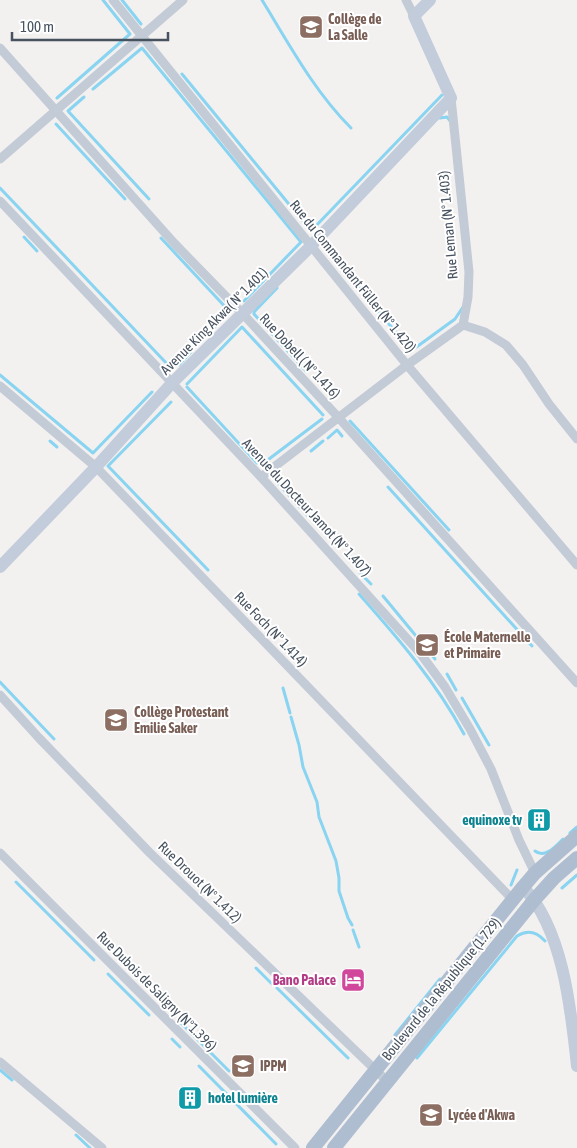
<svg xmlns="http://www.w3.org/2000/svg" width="577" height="1148" font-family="'Asap Condensed',sans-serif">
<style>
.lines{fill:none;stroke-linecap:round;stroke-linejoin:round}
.stream{stroke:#88d4f1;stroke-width:3}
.street{stroke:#c3cbd6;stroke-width:9}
.secondary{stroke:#c2ccda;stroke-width:12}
.primary{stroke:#aebdd0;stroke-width:14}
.labels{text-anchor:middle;stroke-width:4;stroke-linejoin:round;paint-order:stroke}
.education-label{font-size:14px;font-weight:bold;fill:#785e54;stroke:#fff;text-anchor:start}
.street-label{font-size:14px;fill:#47525f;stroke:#fff}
.culture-label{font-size:14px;font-weight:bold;fill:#0d838f;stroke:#fff;text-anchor:end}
.hotel-label{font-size:14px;font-weight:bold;fill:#b23c85;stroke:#fff;text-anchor:end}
</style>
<rect width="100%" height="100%" fill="#f3f0f0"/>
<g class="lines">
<g class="stream">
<path d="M 122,0 L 141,24"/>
<path d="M 262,0 C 289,44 314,91 351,128"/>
<path d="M 182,74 L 311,231 L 442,95"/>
<path d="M 93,89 L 142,48 L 301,242 L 244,301"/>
<path d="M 84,97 L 68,111 L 149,199"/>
<path d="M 57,98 L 130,34 L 103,0"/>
<path d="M 440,118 L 447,117 L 451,122"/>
<path d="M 56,124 L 125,199"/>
<path d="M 0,188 L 170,367"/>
<path d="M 24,237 L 37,251"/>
<path d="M 161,238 L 230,312 L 199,343"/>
<path d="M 354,281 L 411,351 L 455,319 L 463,307"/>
<path d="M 277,288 L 254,312 L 254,314 L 306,371"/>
<path d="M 179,365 L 191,352"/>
<path d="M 0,375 L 93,453 L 152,392"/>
<path d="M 187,384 L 242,327 L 323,415"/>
<path d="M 187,387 L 257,463"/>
<path d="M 171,402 L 108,466 L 208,570"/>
<path d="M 350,421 L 449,530"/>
<path d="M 328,438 L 337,430 L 342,436"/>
<path d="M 50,441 L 57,447"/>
<path d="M 311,451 L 323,441"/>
<path d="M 269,459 L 322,419"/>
<path d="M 276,481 L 308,516"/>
<path d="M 388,487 L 532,646"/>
<path d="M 360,573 L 371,584"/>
<path d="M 359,594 C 398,638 436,682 464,734"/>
<path d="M 383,596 L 435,659"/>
<path d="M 447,674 L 456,690"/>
<path d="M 0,682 L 54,739"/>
<path d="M 283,688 L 290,713"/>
<path d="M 462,698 L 489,745"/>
<path d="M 291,717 L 299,745 L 303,767 L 317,802 L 319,817 L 336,861 L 339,878 L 339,891 L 348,918 L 352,925"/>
<path d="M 570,833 L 577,827"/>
<path d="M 535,851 C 545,859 556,846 563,839"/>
<path d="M 16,882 L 94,960"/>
<path d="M 511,885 L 517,870"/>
<path d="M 562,888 L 577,875"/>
<path d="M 353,930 L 359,947"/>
<path d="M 256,968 L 272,984"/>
<path d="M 108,974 L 149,1015"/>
<path d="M 277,988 L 348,1058"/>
<path d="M 181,1023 L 229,1071"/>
<path d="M 395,1035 L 440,979"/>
<path d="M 172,1039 L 180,1047"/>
<path d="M 417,1058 L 517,936 C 528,929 537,932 545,941"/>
<path d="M 199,1066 L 276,1144"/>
<path d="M 0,1070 L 12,1080"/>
<path d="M 76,1135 L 90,1148"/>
</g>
<g class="street">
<path d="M 113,0 L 407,365 L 577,565"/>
<path d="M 406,0 L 414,16"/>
<path d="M 0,48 L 174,243 L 242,313 L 338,417 L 577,683"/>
<path d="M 0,159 L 183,0"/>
<path d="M 0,201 L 261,477 L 420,653 L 445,687 L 470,729 L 491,769 L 519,840 L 535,873"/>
<path d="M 463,325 L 485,332 L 506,345 L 523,365 L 549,404 L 577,439"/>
<path d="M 0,386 L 96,467 L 513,900"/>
<path d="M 261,477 L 407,365 L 463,325 L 468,297 L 469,272 L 451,98"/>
<path d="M 0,695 L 39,738 L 150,853 L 388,1082"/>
<path d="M 0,853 L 295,1148"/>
<path d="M 0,1062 L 102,1148"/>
</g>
<g class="secondary">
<path d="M 0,567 L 96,467 L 172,383 L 311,246 L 451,98 L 414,16 L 430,0"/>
<path d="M 523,887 C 563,929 571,1009 577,1066"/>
</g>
<g class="primary">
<path d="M 313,1148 L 523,887 L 535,873 L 577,836"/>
<path d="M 334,1148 L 535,899 L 554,878 L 577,858"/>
</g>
</g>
<defs>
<symbol id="school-square" viewBox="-11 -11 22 22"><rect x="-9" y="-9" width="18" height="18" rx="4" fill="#8d6e63" stroke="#fff"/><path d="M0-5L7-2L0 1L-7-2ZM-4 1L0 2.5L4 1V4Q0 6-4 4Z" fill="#fff"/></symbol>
<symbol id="building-square" viewBox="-11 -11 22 22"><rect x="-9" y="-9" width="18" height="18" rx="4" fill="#0f9aa8" stroke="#fff"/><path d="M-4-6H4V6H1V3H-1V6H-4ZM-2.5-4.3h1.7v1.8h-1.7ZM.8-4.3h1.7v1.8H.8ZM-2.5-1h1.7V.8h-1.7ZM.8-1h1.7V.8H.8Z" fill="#fff"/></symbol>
<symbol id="hotel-square" viewBox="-11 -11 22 22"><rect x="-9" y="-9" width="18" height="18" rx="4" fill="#d1479c" stroke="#fff"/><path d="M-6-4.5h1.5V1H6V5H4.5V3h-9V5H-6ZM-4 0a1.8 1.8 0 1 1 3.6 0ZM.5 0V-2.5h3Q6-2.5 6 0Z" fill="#fff"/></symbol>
</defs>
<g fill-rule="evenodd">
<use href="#school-square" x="297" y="13" width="28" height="28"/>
<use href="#school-square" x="413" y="631" width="28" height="28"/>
<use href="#school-square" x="102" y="706" width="28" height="28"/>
<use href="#building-square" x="525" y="806" width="28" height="28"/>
<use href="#hotel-square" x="339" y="966" width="28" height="28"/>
<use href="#school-square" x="229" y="1052" width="28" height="28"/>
<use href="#building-square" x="176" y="1084" width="28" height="28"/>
<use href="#school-square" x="417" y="1101" width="28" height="28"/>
</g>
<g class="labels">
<g class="education-label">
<text x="328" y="24">Collège de<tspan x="328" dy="16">La Salle</tspan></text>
<text x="444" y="642">École Maternelle<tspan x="444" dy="16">et Primaire</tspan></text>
<text x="134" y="717">Collège Protestant<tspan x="134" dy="16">Emilie Saker</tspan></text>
<text x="260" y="1071">IPPM</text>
<text x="448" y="1120">Lycée d'Akwa</text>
</g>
<g class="street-label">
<text transform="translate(448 225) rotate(-95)" y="5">Rue Leman (N° 1.403)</text>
<text transform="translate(353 276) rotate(51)" y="5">Rue du Commandant Füller (N° 1.420)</text>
<text transform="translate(214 321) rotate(-45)" y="5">Avenue King Akwa( N° 1.401)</text>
<text transform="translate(300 356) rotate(47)" y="5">Rue Dobell ( N° 1.416)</text>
<text transform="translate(307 507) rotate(47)" y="5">Avenue du Docteur Jamot (N° 1.407)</text>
<text transform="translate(271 629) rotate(46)" y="5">Rue Foch (N° 1.414)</text>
<text transform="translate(200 882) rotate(44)" y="5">Rue Drouot (N° 1.412)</text>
<text transform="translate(441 989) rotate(-51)" y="5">Boulevard de la République (1.729)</text>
<text transform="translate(157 991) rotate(45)" y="5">Rue Dubois de Saligny (N°1.396)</text>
</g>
<g class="culture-label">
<text x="522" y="825">equinoxe tv</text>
<text x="208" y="1103" text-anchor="start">hotel lumière</text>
</g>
<g class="hotel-label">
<text x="336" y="985">Bano Palace</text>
</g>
</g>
<path d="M12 32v8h156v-8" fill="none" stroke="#47525f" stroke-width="2.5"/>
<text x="20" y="32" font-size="15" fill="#47525f" stroke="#ffffff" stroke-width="4" paint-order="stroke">100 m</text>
</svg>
